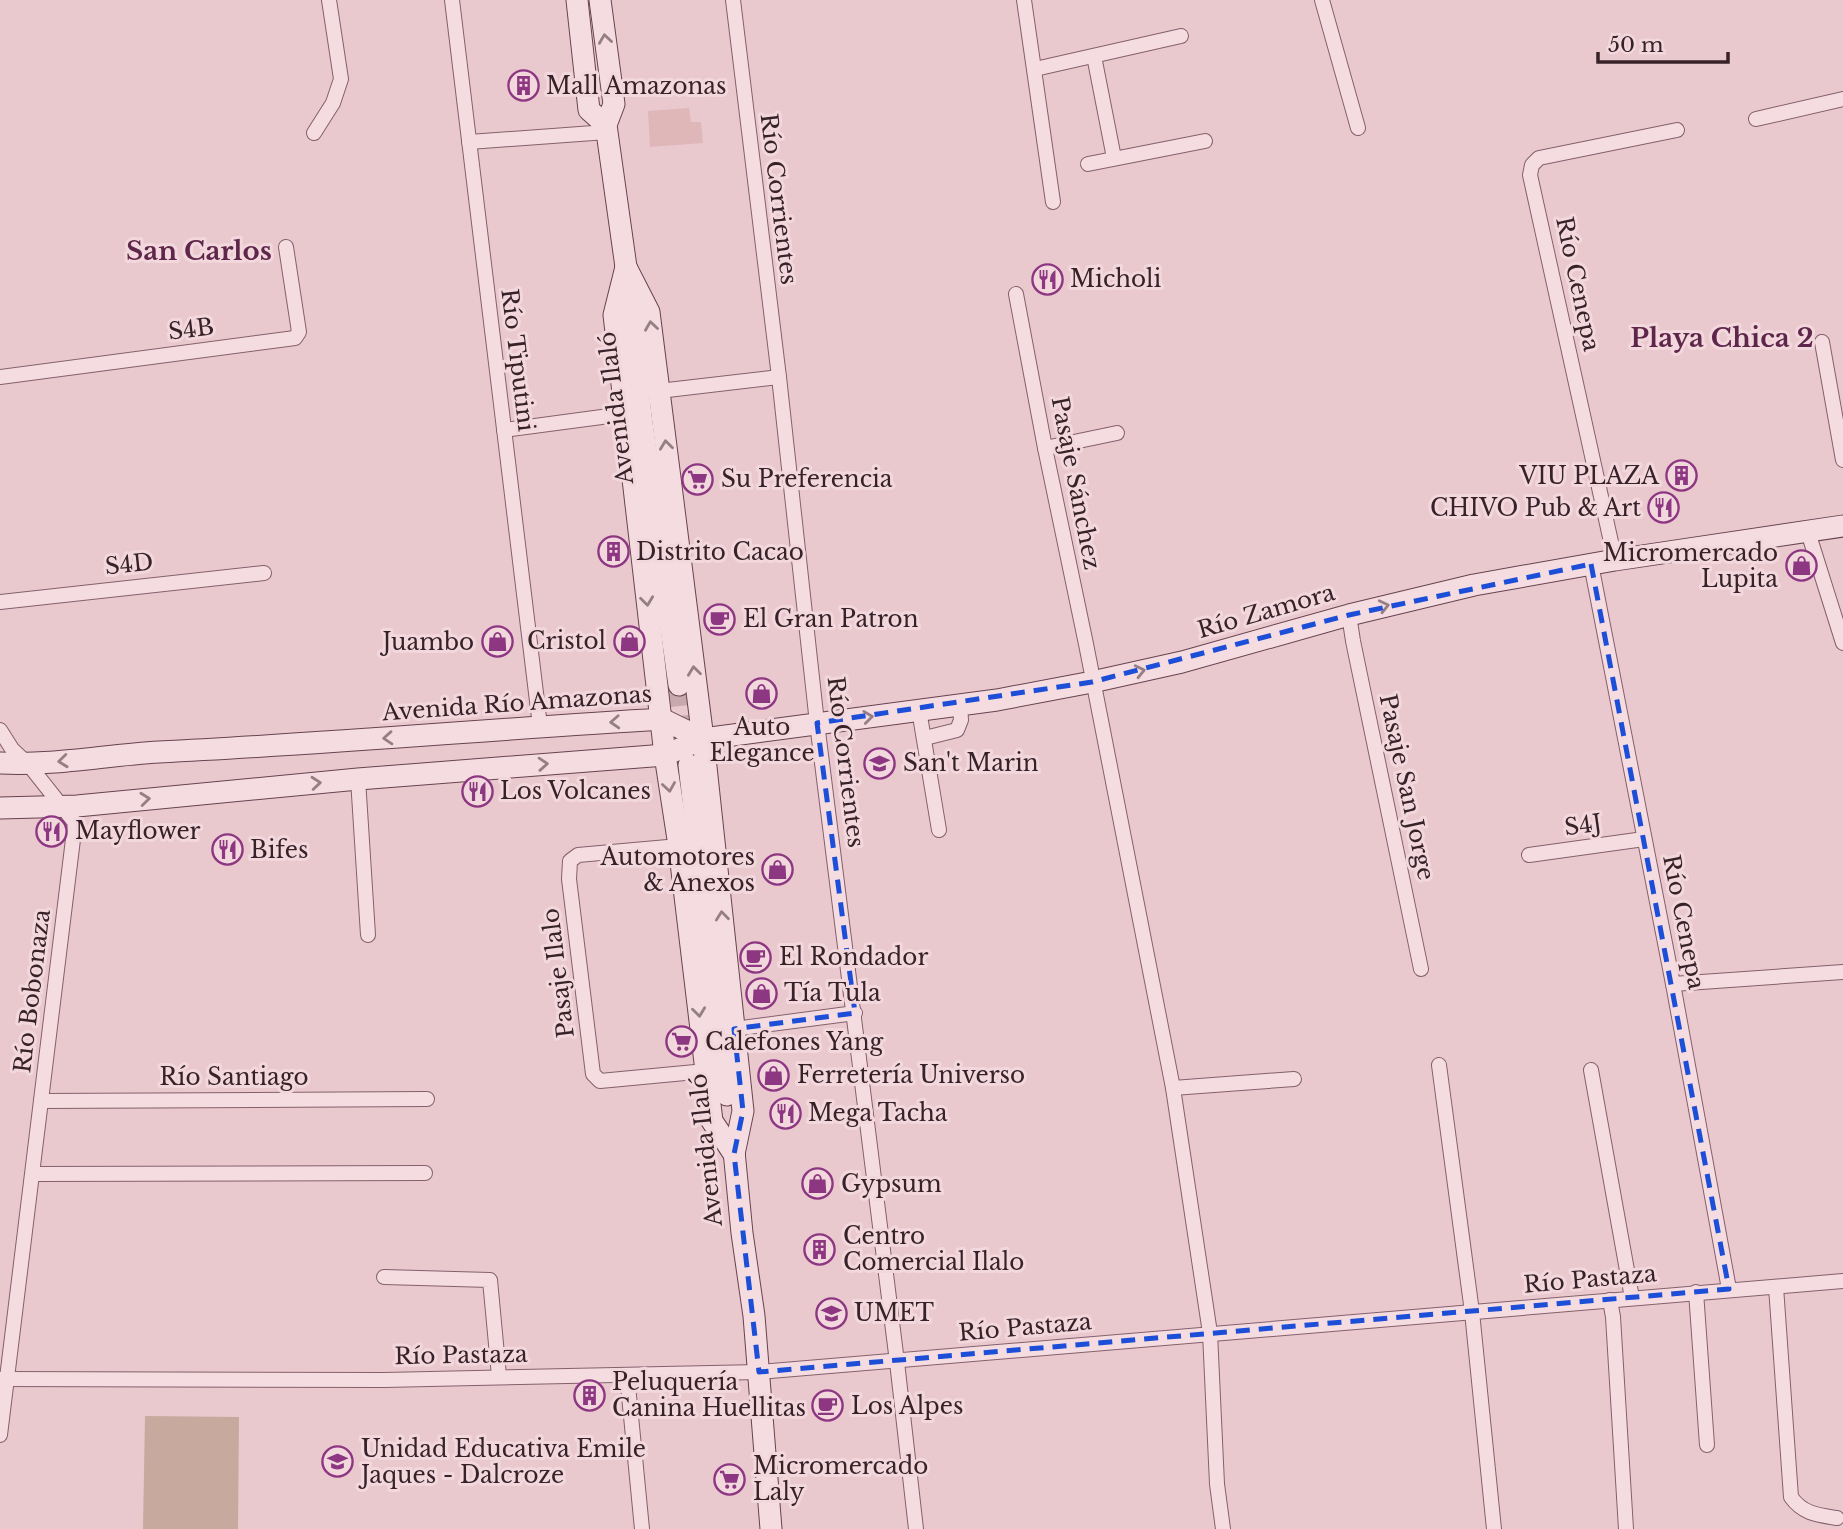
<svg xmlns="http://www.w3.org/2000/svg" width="1843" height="1529" font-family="'Libre Baskerville',serif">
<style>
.farmland{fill:#dfb7b8}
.green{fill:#c7a99e}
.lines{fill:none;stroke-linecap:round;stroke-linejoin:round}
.secondary-tunnel{stroke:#c6a8ad;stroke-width:21;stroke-dasharray:21 10;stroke-linecap:butt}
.street-casing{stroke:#84606c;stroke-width:16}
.secondary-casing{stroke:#664350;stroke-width:23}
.street{stroke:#f5dce0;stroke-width:14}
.secondary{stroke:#f5dce0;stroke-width:21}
.oneway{stroke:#967f84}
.marked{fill:none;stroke:#1d4ed8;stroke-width:5;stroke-dasharray:14 9;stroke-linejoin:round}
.labels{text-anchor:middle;stroke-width:6;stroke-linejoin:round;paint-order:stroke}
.poi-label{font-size:23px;fill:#372229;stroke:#f2d8dc;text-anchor:start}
.street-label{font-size:23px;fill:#372229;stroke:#f2d8dc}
.quarter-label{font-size:26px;font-weight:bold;fill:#5f264b;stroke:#f2d8dc}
</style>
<rect width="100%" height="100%" fill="#eac9ce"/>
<path class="farmland" d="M 689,108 L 691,122 L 701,122 L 703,143 L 650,147 L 648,111 Z"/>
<path class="green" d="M 145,1416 L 239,1417 L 238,1529 L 143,1529 Z"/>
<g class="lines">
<path class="secondary-tunnel" d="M 679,685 L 686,746"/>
<defs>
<g id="street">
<path d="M 452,0 L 540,726"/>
<path d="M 733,0 L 779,377 L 817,723 L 897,1362 L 916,1529"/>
<path d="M 1024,0 L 1053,202"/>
<path d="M 1322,0 L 1358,128"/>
<path d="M 1094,56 L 1114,158"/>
<path d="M 1035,69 L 1181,36"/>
<path d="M 1756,119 L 1843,99"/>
<path d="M 314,133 L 333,103 L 341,79 L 329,0"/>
<path d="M 469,142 L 607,132"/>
<path d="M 1088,164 L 1205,141"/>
<path d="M 1016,294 L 1045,448 L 1086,644 L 1173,1088 L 1210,1333 L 1217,1484 L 1223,1529"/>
<path d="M 1822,342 L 1843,460"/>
<path d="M 0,377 L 295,338 L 299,332 L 286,247"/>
<path d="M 659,391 L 779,377"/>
<path d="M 504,430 L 624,414"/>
<path d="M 1045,448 L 1117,433"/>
<path d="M 1808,532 L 1843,643"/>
<path d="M 1615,560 L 1530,175 L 1532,165 L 1539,158 L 1677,130"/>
<path d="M 1591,564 L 1673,984 L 1729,1289"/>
<path d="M 0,602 L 264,573"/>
<path d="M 1349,615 L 1353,641 L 1421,969"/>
<path d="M 919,710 L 939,830"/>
<path d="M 0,730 L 12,749 L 29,765 L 75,823 L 0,1435"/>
<path d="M 925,738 L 957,730 L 961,720 L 960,705"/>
<path d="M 358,779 L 368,935"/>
<path d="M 679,846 L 578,855 L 570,861 L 569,879 L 593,1074 L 600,1081 L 706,1071"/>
<path d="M 1529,855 L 1644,839"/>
<path d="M 1673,984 L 1843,972"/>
<path d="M 734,1029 L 855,1013"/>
<path d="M 1439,1065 L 1472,1312 L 1494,1529"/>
<path d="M 1591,1070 L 1632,1298"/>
<path d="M 1173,1088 L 1294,1079"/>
<path d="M 41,1101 L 427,1099"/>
<path d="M 33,1174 L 425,1173"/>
<path d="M 384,1277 L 490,1280 L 499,1376"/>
<path d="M 1776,1287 L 1791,1497 C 1803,1514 1818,1515 1837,1518"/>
<path d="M 1696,1292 L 1707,1445"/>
<path d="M 1610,1300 L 1613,1317 L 1626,1529"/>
<path d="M 627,1375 L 642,1529"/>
<path d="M 0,1379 L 384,1380 L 759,1372 L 1843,1281"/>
</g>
<g id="secondary">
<path d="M 577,0 L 589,110 L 606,125"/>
<path d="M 600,0 L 614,104 L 606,125 L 626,267 L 641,416 L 679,685"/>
<path d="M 626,267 L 614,315 L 665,755 L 679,846 L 712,1121 L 734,1154"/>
<path d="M 626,267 L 649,312 L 703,739 L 743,1111 L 734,1154"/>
<path d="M 0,763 C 53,766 105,755 159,752 C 326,744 494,729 662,719 L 703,739"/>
<path d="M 689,765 L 727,1095"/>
<path d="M 0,808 L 77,806 L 358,779 L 665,755 L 703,739 L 997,700 L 1092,682 L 1182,662 L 1349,615 L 1474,585 L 1615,560 L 1843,526"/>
<path d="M 733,1141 L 742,1233 L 754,1316 L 771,1529"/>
</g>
</defs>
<use href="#street" class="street-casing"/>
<use href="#secondary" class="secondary-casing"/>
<use href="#street" class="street"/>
<use href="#secondary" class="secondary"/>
</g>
<defs><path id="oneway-chevron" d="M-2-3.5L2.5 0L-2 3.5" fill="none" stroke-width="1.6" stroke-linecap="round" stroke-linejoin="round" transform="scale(1.75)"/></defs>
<g class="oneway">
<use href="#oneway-chevron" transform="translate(605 39) rotate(-98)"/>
<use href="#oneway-chevron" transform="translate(651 326) rotate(-98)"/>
<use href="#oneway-chevron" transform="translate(666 445) rotate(-97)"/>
<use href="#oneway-chevron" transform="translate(647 601) rotate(83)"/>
<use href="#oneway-chevron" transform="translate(1384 606) rotate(-13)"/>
<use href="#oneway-chevron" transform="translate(694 671) rotate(-97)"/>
<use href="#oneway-chevron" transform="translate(1140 671) rotate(-13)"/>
<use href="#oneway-chevron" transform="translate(868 717) rotate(-7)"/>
<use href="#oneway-chevron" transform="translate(615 722) rotate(177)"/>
<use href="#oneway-chevron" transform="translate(388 738) rotate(176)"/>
<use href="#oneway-chevron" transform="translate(63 761) rotate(174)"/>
<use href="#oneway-chevron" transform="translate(543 764) rotate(-4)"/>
<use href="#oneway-chevron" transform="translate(316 783) rotate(-5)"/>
<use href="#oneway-chevron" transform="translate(669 787) rotate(81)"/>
<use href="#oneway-chevron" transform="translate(145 799) rotate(-6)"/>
<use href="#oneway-chevron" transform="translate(722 916) rotate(-96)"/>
<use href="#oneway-chevron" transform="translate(699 1012) rotate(83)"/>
</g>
<path class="marked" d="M 1591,564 L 1729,1289 L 759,1372 L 734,1154 L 743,1111 L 734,1029 L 855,1013 L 817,723 L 1092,682 L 1349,615 Z"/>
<defs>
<symbol id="building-ring" viewBox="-11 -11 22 22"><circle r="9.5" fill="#f2d8dc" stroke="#8d3682" stroke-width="1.5"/><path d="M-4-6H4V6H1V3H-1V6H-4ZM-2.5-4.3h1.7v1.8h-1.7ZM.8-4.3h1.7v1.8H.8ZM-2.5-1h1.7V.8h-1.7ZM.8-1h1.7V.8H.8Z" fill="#8d3682"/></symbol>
<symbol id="restaurant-ring" viewBox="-11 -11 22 22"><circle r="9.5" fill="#f2d8dc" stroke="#8d3682" stroke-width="1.5"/><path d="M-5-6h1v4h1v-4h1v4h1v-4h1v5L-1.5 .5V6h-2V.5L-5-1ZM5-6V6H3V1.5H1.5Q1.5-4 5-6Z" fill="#8d3682"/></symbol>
<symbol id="supermarket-ring" viewBox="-11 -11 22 22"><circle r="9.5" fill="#f2d8dc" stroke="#8d3682" stroke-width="1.5"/><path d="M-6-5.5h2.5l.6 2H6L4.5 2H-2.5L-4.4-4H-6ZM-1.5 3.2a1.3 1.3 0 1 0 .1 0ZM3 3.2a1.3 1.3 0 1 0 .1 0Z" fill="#8d3682"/></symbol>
<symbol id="shop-ring" viewBox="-11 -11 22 22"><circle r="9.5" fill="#f2d8dc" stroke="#8d3682" stroke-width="1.5"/><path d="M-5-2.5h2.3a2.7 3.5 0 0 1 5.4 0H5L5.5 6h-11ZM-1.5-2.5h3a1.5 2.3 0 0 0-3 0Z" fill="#8d3682"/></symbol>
<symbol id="cafe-ring" viewBox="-11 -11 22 22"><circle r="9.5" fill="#f2d8dc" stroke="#8d3682" stroke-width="1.5"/><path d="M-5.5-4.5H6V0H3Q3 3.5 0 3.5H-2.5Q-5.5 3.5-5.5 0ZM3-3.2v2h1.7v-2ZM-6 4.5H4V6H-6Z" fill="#8d3682"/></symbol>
<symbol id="school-ring" viewBox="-11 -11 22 22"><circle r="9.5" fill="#f2d8dc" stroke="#8d3682" stroke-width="1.5"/><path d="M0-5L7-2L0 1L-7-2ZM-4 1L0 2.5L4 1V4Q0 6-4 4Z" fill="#8d3682"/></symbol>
<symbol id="university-ring" viewBox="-11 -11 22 22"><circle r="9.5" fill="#f2d8dc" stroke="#8d3682" stroke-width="1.5"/><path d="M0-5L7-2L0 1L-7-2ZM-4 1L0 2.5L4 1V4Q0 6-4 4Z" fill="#8d3682"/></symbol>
</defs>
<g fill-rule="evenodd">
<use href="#building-ring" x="506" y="68" width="35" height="35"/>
<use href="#restaurant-ring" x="1030" y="262" width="35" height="35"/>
<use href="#building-ring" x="1664" y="458" width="35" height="35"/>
<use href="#supermarket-ring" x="680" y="462" width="35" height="35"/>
<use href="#restaurant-ring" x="1646" y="490" width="35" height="35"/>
<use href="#building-ring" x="596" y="534" width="35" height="35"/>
<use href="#shop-ring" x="1784" y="548" width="35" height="35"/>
<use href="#cafe-ring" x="702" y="602" width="35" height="35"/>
<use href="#shop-ring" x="612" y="624" width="35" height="35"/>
<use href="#shop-ring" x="480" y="624" width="35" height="35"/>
<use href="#shop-ring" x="744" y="676" width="35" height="35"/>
<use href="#school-ring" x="862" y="746" width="35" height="35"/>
<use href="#restaurant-ring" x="460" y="774" width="35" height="35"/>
<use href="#restaurant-ring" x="34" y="814" width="35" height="35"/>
<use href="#restaurant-ring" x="210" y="832" width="35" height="35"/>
<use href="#shop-ring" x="760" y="852" width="35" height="35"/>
<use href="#cafe-ring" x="738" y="940" width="35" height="35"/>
<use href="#shop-ring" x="744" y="976" width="35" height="35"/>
<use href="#supermarket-ring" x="664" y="1024" width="35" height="35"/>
<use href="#shop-ring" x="756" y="1058" width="35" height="35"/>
<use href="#restaurant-ring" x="768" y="1096" width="35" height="35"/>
<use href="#shop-ring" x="800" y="1166" width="35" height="35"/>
<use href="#building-ring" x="802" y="1232" width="35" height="35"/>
<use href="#university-ring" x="814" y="1296" width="35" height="35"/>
<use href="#building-ring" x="572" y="1378" width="35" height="35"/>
<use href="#cafe-ring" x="810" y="1388" width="35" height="35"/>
<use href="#school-ring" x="320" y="1444" width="35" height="35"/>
<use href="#supermarket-ring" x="712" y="1462" width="35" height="35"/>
</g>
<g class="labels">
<g class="poi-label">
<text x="546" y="94">Mall Amazonas</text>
<text x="1070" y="287">Micholi</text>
<text x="1659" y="484" text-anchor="end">VIU PLAZA</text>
<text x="721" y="487">Su Preferencia</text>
<text x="1641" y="516" text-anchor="end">CHIVO Pub &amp; Art</text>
<text x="636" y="560">Distrito Cacao</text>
<text x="1778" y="561" text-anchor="end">Micromercado<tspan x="1778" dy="26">Lupita</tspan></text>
<text x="743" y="627">El Gran Patron</text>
<text x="606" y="649" text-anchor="end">Cristol</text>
<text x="474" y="650" text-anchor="end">Juambo</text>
<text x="762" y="735" text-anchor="middle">Auto<tspan x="762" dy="26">Elegance</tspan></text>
<text x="903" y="771">San't Marin</text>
<text x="500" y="799">Los Volcanes</text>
<text x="75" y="839">Mayflower</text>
<text x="250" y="858">Bifes</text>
<text x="755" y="865" text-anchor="end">Automotores<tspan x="755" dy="26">&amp; Anexos</tspan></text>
<text x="779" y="965">El Rondador</text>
<text x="784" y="1001">Tía Tula</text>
<text x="705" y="1050">Calefones Yang</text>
<text x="797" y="1083">Ferretería Universo</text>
<text x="808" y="1121">Mega Tacha</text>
<text x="841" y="1192">Gypsum</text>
<text x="843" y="1244">Centro<tspan x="843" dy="26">Comercial Ilalo</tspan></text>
<text x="854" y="1321">UMET</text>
<text x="612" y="1390">Peluquería<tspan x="612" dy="26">Canina Huellitas</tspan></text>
<text x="851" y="1414">Los Alpes</text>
<text x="361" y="1457">Unidad Educativa Emile<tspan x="361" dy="26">Jaques - Dalcroze</tspan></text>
<text x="753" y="1474">Micromercado<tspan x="753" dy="26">Laly</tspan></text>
</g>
<g class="street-label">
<text transform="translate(779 199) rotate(83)" y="8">Río Corrientes</text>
<text transform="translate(1578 284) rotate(78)" y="8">Río Cenepa</text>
<text transform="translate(191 329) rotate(-7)" y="8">S4B</text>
<text transform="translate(518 360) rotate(83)" y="8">Río Tiputini</text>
<text transform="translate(616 408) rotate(-97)" y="8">Avenida Ilaló</text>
<text transform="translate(1076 483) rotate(79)" y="8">Pasaje Sánchez</text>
<text transform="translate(129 564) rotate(-6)" y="8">S4D</text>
<text transform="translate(1266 611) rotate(-16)" y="8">Río Zamora</text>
<text transform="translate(517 703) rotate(-4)" y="8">Avenida Río Amazonas</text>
<text transform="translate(846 762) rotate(83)" y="8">Río Corrientes</text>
<text transform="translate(1407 787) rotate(78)" y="8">Pasaje San Jorge</text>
<text transform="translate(1583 825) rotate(-8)" y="8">S4J</text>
<text transform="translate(1684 922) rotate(79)" y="8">Río Cenepa</text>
<text transform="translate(558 973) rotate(-97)" y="8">Pasaje Ilalo</text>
<text transform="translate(32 991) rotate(-83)" y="8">Río Bobonaza</text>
<text x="234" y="1085">Río Santiago</text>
<text transform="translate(706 1150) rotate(-96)" y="8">Avenida Ilaló</text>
<text transform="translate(1590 1279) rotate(-5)" y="8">Río Pastaza</text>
<text transform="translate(1025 1327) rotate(-5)" y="8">Río Pastaza</text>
<text transform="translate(461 1355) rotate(-1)" y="8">Río Pastaza</text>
</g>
<g class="quarter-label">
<text x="199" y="260">San Carlos</text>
<text x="1722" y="347">Playa Chica 2</text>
</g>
</g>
<path d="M1598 52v10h130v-10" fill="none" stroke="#372229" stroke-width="3.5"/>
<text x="1608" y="52" font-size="21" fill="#372229" stroke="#f2d8dc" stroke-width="5" paint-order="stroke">50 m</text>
</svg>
